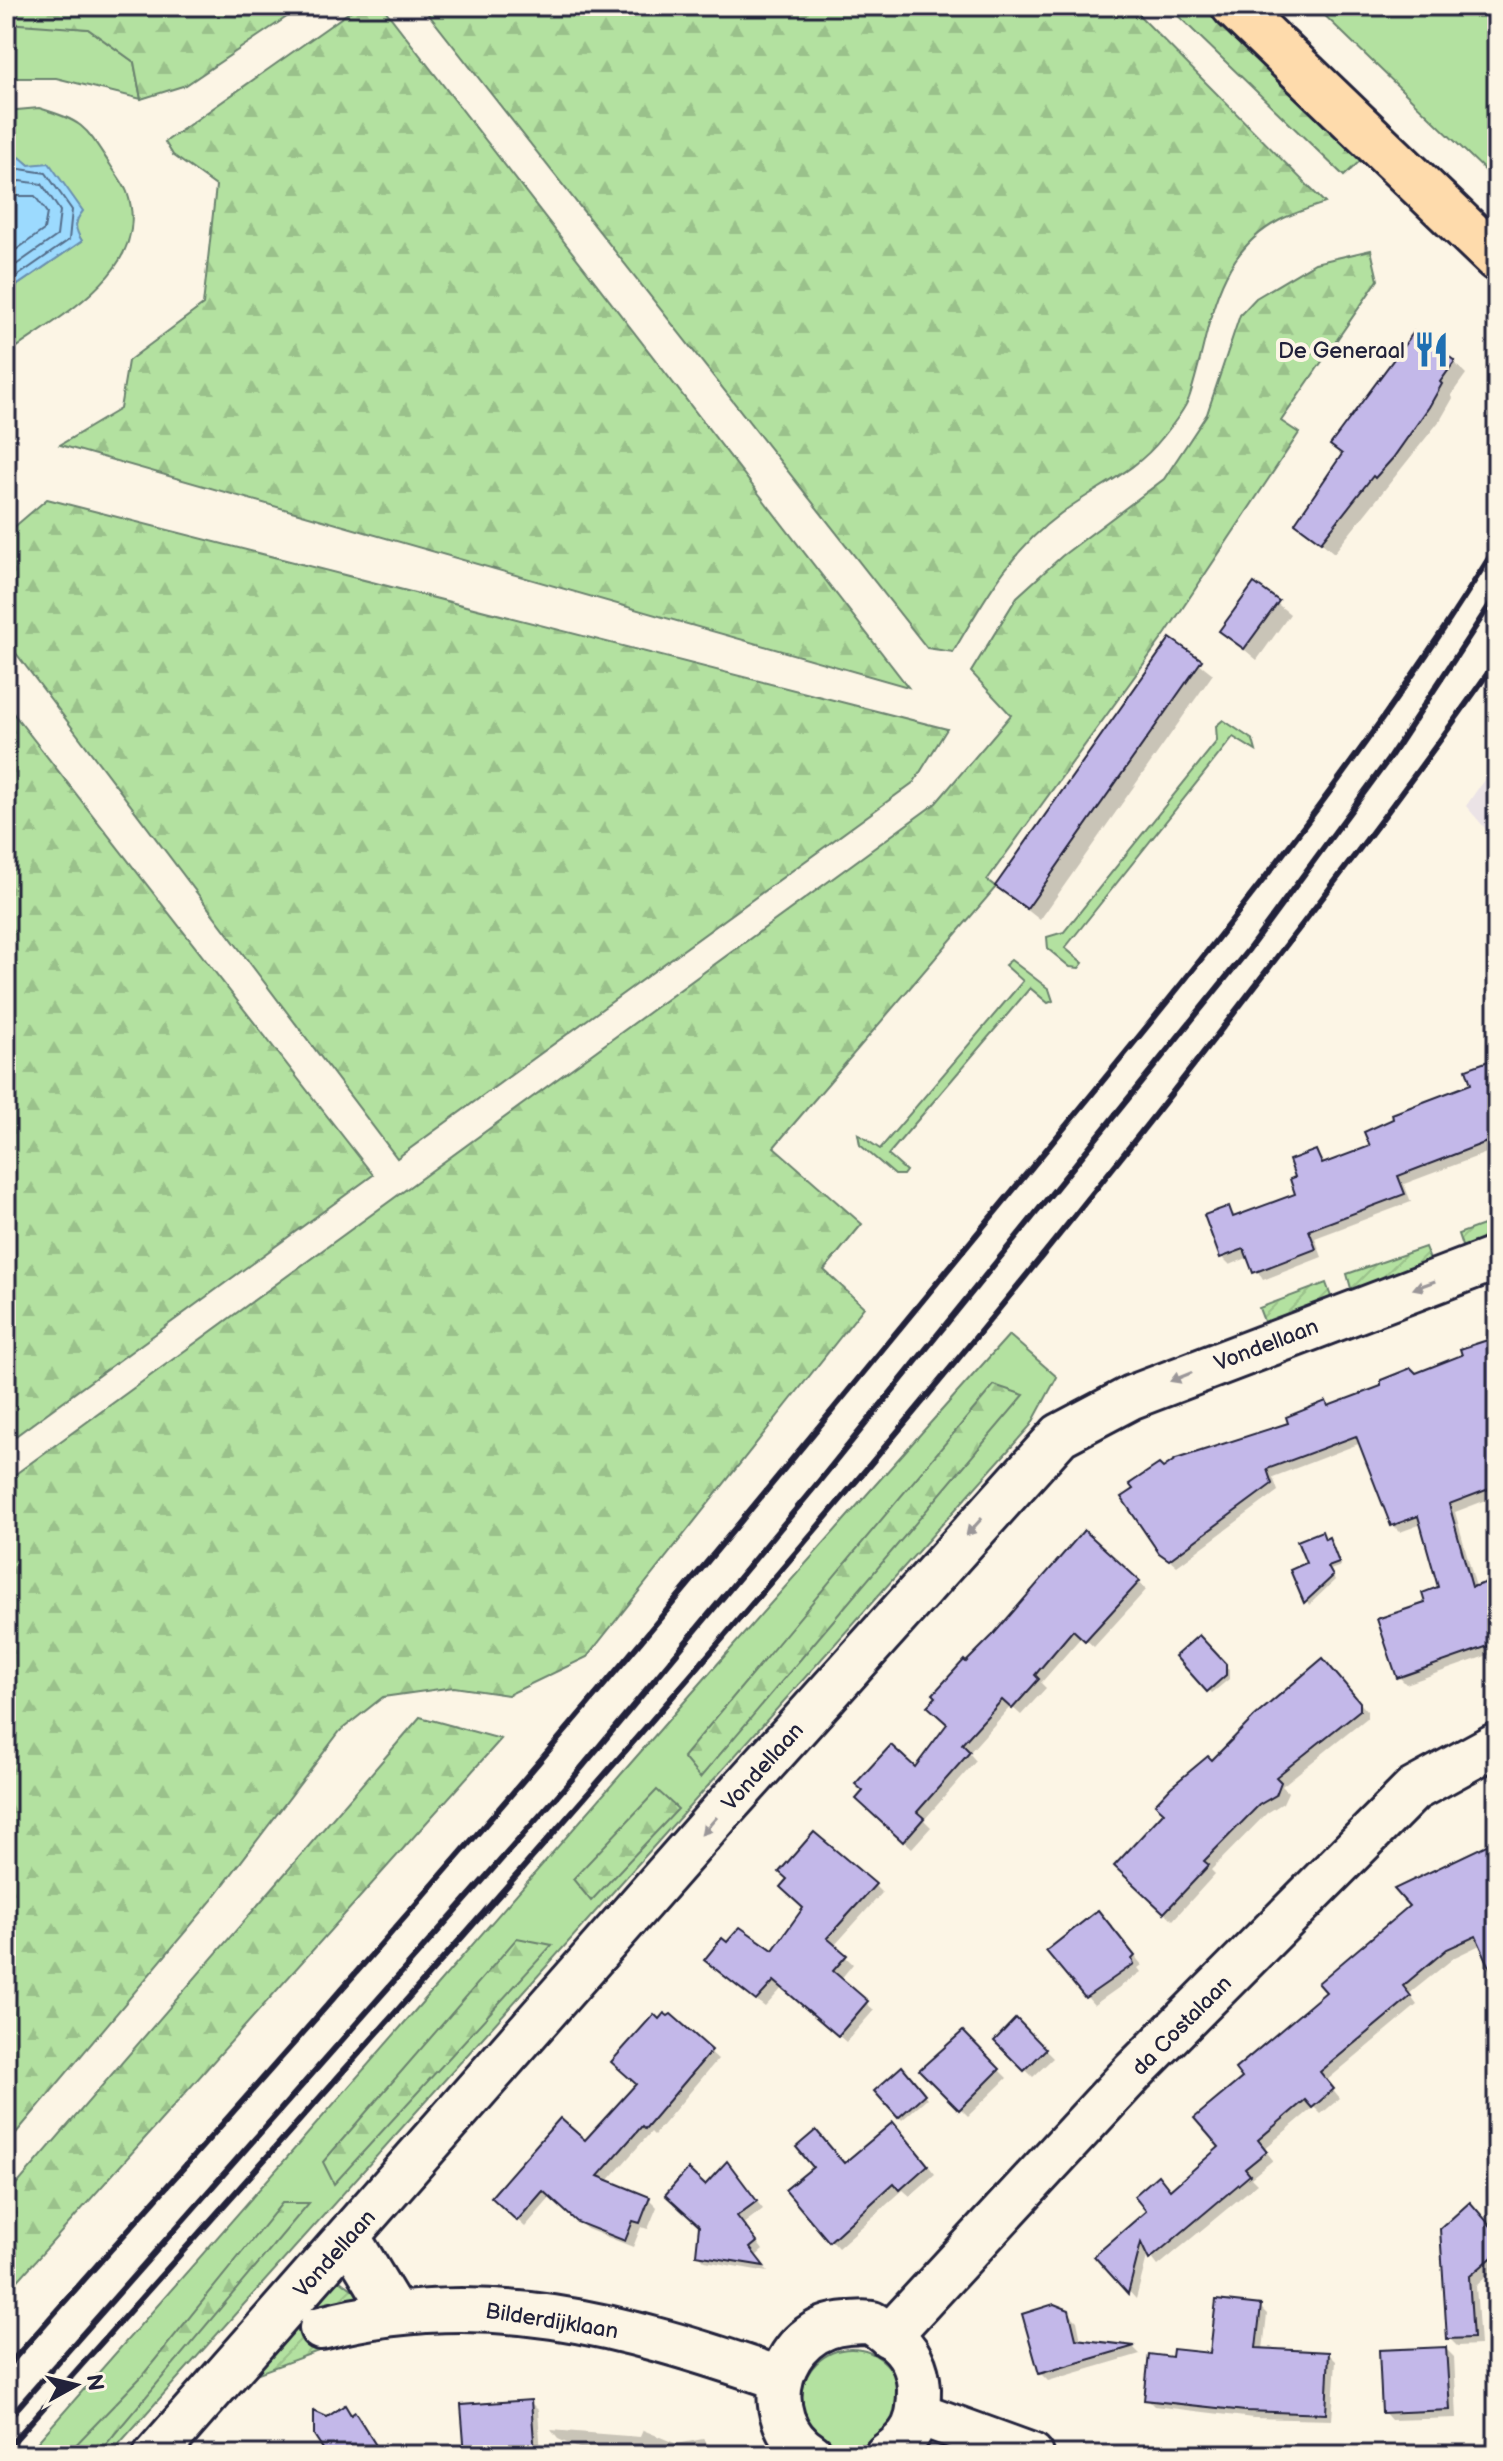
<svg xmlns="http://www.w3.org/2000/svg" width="1503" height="2461" font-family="'Balsamiq Sans',sans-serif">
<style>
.built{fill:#ebe3e6}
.grass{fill:#b3e1a0;stroke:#6a826e;stroke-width:2}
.forest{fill:url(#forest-firs);stroke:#6a826e;stroke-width:2}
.garden{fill:url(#garden-furrows);stroke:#6a826e;stroke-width:2}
.water{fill:#9cdafe;stroke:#6b90b0;stroke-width:2}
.shadow{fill:#0003}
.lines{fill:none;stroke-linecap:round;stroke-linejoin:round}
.shore{stroke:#536c89;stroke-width:2}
.building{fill:#c3b8e9;stroke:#22223b;stroke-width:2}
.minor-casing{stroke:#22223b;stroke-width:48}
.major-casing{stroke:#22223b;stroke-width:50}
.minor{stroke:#fcf5e5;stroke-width:42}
.major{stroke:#fedbac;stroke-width:44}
.rail{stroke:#22223b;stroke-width:6}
.oneway{fill:#9a9698}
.labels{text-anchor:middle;stroke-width:8;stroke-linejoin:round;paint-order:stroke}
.poi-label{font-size:22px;fill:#22223b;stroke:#fcf5e5;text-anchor:end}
.street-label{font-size:22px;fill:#22223b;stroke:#fcf5e5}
</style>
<defs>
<pattern id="forest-firs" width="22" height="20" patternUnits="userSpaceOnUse" patternTransform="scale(2)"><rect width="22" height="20" fill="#b3e1a0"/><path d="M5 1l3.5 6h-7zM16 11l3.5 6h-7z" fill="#9ac18b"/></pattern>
<pattern id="garden-furrows" width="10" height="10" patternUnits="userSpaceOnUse" patternTransform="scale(2)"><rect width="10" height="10" fill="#b3e1a0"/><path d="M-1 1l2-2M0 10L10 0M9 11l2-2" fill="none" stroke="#9ac18b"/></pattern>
</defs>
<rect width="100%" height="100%" fill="#fcf5e5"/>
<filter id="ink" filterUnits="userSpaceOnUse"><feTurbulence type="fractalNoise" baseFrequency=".0125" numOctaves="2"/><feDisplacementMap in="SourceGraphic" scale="16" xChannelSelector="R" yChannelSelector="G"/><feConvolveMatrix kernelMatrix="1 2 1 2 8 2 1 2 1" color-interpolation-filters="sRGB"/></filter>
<g filter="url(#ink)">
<path class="built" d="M 1497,761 L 1497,842 L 1466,806 Z"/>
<g class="grass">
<path d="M 1315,6 L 1497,6 L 1497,182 Z"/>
<path d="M 13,21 L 88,29 L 134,62 L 141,99 L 56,78 L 6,78 L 6,23 Z"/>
<path d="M 39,108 C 85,122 85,126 111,166 C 116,174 124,184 127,192 C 155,270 56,318 6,355 L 6,293 L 82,241 L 75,230 L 77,219 L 38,166 L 29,165 L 20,158 L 6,168 L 6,111 Z"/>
<path d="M 1223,720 L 1253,740 L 1256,751 L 1233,737 L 1065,948 L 1083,963 L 1079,968 L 1070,967 L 1048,949 L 1047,937 L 1064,932 L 1217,741 L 1216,726 Z"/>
<path d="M 1011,960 L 1049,989 L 1053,1001 L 1048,1003 L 1030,988 L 888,1155 L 906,1171 L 903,1175 L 895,1175 L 860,1145 L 858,1134 L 880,1149 L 1023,981 L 1005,965 Z"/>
<path d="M 1009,1335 L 1057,1377 L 1031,1425 L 109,2455 L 26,2455 C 355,2083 677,1705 1009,1335 Z"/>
<circle cx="851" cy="2398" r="49"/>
</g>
<g class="forest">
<path d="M 6,6 L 303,6 L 186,85 L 141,99 L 134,62 L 88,29 L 6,23 Z"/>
<path d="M 358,6 L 382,6 L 908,687 L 60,445 L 120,409 L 128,361 L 203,305 L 216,186 L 173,155 L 165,142 Z"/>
<path d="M 422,6 L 1130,6 L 1325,203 C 1310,208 1294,213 1280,220 C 1210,256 1211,334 1189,398 C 1184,411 1171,427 1162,438 C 1135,473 1094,488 1060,514 C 1010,551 984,600 953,652 L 927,648 Z"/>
<path d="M 1168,6 L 1204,6 L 1362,159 L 1344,176 Z"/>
<path d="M 1371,250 L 1378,280 L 1281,421 L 1299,433 L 1166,633 L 987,880 L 996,887 L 774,1147 L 862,1224 L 824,1270 L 864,1307 L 587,1657 L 508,1695 L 454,1687 L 383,1697 L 340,1731 L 212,1900 L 6,2145 L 6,1481 L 936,803 L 1011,715 L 971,672 L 1017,597 L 1062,556 L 1164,479 L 1207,414 L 1240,315 L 1256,298 L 1315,263 Z"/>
<path d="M 47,499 L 947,729 L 914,782 L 397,1158 L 6,640 L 6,546 L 13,528 Z"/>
<path d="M 6,704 L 373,1175 L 6,1443 Z"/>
<path d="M 994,1385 L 1024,1395 L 700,1778 L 683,1757 Z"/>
<path d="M 420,1717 L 501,1739 L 6,2294 L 6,2197 Z"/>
<path d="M 657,1790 L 678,1809 L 591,1901 L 573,1879 Z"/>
<path d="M 517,1938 L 552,1945 L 334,2184 L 323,2162 Z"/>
<path d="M 282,2203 L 309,2203 L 97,2455 L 66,2455 L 142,2376 Z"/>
</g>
<g class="garden">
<path d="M 1497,1220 L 1497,1240 L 1464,1252 L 1458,1234 Z"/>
<path d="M 1425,1247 L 1432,1265 L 1352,1292 L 1347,1274 Z"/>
<path d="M 1326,1283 L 1334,1305 L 1267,1329 L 1259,1308 Z"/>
<path d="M 340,2280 L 361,2296 L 311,2320 L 343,2342 L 245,2378 L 271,2344 Z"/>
</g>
<path class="water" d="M 20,157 L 29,165 L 49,163 L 83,211 C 74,222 74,228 82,241 L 6,293 L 6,168 Z"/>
<g class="shadow">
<path d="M 1454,362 L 1466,374 L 1451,395 L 1453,398 L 1441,419 L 1334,553 L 1298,523 L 1343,455 L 1332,445 Z"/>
<path d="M 1255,586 L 1290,614 L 1257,660 L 1222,631 Z"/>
<path d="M 1170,640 L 1213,674 L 1040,920 L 997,886 Z"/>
<path d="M 1497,1060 L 1497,1149 L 1404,1184 L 1411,1202 L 1315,1238 L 1322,1257 L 1263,1280 L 1249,1257 L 1230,1265 L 1222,1257 L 1228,1208 L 1237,1218 L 1298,1195 L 1298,1178 L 1316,1152 L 1326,1165 L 1372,1147 L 1474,1085 Z"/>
<path d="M 1497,1339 L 1497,1496 L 1455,1512 L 1476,1587 L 1497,1581 L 1497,1652 L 1406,1684 L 1399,1677 L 1428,1604 L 1441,1588 L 1422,1524 L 1400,1532 L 1393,1525 L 1361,1443 L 1273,1477 L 1278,1491 L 1177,1566 L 1161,1552 L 1163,1470 L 1465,1356 Z"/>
<path d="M 1321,1534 L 1332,1543 L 1341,1566 L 1330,1570 L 1335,1580 L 1309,1605 L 1293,1571 L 1309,1565 Z"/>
<path d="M 1139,1582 L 1146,1590 L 1094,1647 L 1082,1636 L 1041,1683 L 1046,1688 L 1021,1715 L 1011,1706 L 969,1753 L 976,1761 L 924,1820 L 931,1827 L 912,1848 L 859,1799 L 916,1770 L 949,1724 L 966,1665 Z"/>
<path d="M 1199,1637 L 1229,1670 L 1229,1679 L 1212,1693 L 1178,1656 Z"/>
<path d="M 1331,1669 L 1367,1711 L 1367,1718 L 1282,1786 L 1288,1792 L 1283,1803 L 1267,1813 L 1211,1870 L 1215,1874 L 1173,1920 L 1117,1866 Z"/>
<path d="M 1497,1842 L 1497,1959 L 1482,1944 L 1455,1957 L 1409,1994 L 1417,2005 L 1326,2081 L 1340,2098 L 1321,2114 L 1314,2107 L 1264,2149 L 1273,2160 L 1251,2178 L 1257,2184 L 1158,2266 L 1148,2253 L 1136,2299 L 1097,2256 L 1222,2148 L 1245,2078 L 1329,1993 Z"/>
<path d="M 874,1885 L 882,1893 L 834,1946 L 853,1964 L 840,1980 L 874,2010 L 846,2042 L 783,1987 L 765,2007 L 714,1967 L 773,1953 Z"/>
<path d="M 1105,1920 L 1142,1965 L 1138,1968 L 1141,1972 L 1094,2005 L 1087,1997 Z"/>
<path d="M 671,2017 L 718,2059 L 654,2135 L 651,2132 L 607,2182 L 649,2199 L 657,2207 L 648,2229 L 641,2227 L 633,2247 L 587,2229 L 551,2197 L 525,2227 L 493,2197 L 586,2143 L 638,2085 Z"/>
<path d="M 1016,2021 L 1053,2058 L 1033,2077 L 996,2041 Z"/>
<path d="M 963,2034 L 1007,2078 L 968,2116 L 922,2070 Z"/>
<path d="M 902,2069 L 927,2098 L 902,2120 L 877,2091 Z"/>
<path d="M 901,2132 L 935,2174 L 910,2196 L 903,2190 L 838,2248 L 787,2190 L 845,2166 Z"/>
<path d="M 733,2171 L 763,2209 L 743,2224 L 763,2250 L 756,2256 L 768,2272 L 705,2261 L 698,2254 L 705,2188 Z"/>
<path d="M 1478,2213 L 1497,2235 L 1497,2267 L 1476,2286 L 1480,2345 L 1457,2346 L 1449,2338 Z"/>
<path d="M 1260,2307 L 1267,2314 L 1263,2350 L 1329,2354 L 1336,2361 L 1332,2420 L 1253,2418 L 1154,2406 L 1147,2399 L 1173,2359 L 1212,2355 Z"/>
<path d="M 1068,2312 L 1077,2321 L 1081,2341 L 1134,2348 L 1140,2354 L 1048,2381 L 1040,2373 Z"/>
<path d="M 1446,2349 L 1454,2357 L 1457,2418 L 1391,2420 L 1384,2412 Z"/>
<path d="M 530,2402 L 538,2410 L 541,2455 L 467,2455 Z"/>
<path d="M 345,2407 L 363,2423 L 383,2455 L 330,2455 L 327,2419 Z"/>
<path d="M 551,2430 L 640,2437 L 643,2430 L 677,2444 L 703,2439 L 710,2446 L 708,2455 L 594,2455 L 558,2439 Z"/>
</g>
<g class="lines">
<g class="shore">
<path d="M 6,174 L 20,169 L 46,173 L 72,210 L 69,240 L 6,284"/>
<path d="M 6,184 L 20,181 L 42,184 L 60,211 L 57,236 L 6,272"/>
<path d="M 6,196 L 35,196 L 47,213 L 44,230 L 6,257"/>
</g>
</g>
<g class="building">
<path d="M 1414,332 L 1455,361 L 1440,382 L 1442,384 L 1429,407 L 1393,458 L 1375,478 L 1373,476 L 1321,542 L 1295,523 L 1342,454 L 1330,445 Z"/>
<path d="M 1254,583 L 1279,601 L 1244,649 L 1219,631 Z"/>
<path d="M 1170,638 L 1202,660 L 1027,909 L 995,886 Z"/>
<path d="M 1497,1058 L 1497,1145 L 1492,1140 L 1398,1176 L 1405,1194 L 1309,1230 L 1316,1249 L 1253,1273 L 1244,1249 L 1220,1258 L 1204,1215 L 1229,1206 L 1233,1217 L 1295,1194 L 1290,1179 L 1295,1177 L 1289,1160 L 1316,1150 L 1322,1164 L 1370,1146 L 1364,1132 L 1393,1119 L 1392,1114 L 1471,1084 L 1466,1069 Z"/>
<path d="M 1497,1337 L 1497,1486 L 1449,1504 L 1472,1587 L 1497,1579 L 1497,1643 L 1397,1678 L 1377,1619 L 1425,1603 L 1422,1593 L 1438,1587 L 1418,1516 L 1391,1526 L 1356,1436 L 1267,1469 L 1272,1484 L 1169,1560 L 1159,1553 L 1121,1497 L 1133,1489 L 1129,1484 L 1159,1464 L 1163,1468 L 1176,1459 L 1288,1423 L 1286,1417 L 1326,1401 L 1328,1406 L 1381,1386 L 1381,1380 L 1411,1368 L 1416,1373 L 1462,1355 L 1460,1349 Z"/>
<path d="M 1084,1530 L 1140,1581 L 1085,1641 L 1073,1630 L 1035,1675 L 1039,1679 L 1012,1709 L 1002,1700 L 962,1744 L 970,1752 L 917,1812 L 924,1818 L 903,1842 L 856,1799 L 863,1791 L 855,1784 L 891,1745 L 915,1767 L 947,1724 L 927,1706 L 936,1697 L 933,1694 L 964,1660 L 966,1662 L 992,1636 Z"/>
<path d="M 1322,1531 L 1325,1539 L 1329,1537 L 1339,1563 L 1328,1567 L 1333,1576 L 1304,1603 L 1290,1570 L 1306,1563 L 1297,1541 Z"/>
<path d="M 1199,1635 L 1226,1664 L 1226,1675 L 1207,1692 L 1175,1656 Z"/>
<path d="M 1323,1658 L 1360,1702 L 1360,1710 L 1276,1777 L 1281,1782 L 1276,1795 L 1259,1805 L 1204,1861 L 1209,1865 L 1164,1913 L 1114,1866 L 1164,1812 L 1155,1804 L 1171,1787 L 1208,1756 L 1212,1760 L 1255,1716 Z"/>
<path d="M 814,1832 L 876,1884 L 827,1938 L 847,1955 L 833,1971 L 868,2001 L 838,2036 L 774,1981 L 756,2001 L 704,1960 L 722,1938 L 727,1942 L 740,1927 L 773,1950 L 803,1908 L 780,1887 L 787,1879 L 779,1872 Z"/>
<path d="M 1497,1840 L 1497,1983 L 1476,1936 L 1447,1949 L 1403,1986 L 1411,1996 L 1320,2072 L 1334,2089 L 1312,2108 L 1305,2100 L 1258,2140 L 1267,2151 L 1245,2169 L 1250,2175 L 1149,2260 L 1141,2243 L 1128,2294 L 1094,2256 L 1146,2211 L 1134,2196 L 1158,2175 L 1170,2190 L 1219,2147 L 1194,2118 L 1242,2078 L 1235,2069 L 1326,1992 L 1318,1983 L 1409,1906 L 1394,1889 Z"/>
<path d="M 1098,1910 L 1135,1956 L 1132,1959 L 1134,1964 L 1085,1998 L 1046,1951 Z"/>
<path d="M 664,2013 L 668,2016 L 671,2014 L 712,2050 L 645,2129 L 642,2126 L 598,2176 L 650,2197 L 640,2223 L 633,2221 L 625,2241 L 577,2222 L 543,2191 L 517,2221 L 491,2197 L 560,2118 L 585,2140 L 636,2084 L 611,2062 L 654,2014 L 659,2019 Z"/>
<path d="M 1016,2018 L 1046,2049 L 1024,2071 L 994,2041 Z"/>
<path d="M 963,2031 L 1000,2069 L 959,2110 L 919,2070 Z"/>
<path d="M 902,2066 L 925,2094 L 898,2118 L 874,2091 Z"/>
<path d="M 893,2122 L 928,2165 L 900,2190 L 894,2183 L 829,2242 L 785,2190 L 813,2167 L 796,2147 L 816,2130 L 844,2163 Z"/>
<path d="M 727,2161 L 757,2201 L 737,2216 L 757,2242 L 750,2248 L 764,2266 L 696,2255 L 699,2226 L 665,2195 L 688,2169 L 705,2185 Z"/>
<path d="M 1470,2202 L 1497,2233 L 1497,2253 L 1469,2277 L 1473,2338 L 1447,2339 L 1440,2229 Z"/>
<path d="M 1216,2300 L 1261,2305 L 1256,2348 L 1329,2352 L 1326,2414 L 1245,2411 L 1144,2400 L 1149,2354 L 1172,2357 L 1173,2349 L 1210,2353 Z"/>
<path d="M 1054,2304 L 1069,2310 L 1076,2339 L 1135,2346 L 1039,2374 L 1022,2314 Z"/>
<path d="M 1446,2347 L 1450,2410 L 1382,2413 L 1379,2350 Z"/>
<path d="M 531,2400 L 535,2455 L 465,2455 L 461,2405 Z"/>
<path d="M 345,2405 L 351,2415 L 355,2412 L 382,2455 L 327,2455 L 314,2435 L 314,2411 L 327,2417 Z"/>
</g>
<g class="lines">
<defs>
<g id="minor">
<path d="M 349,2238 L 394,2312"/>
<path d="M 321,2328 C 484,2285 624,2325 779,2378"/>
<path d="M 889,2336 L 1133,2072 L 1413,1790 L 1497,1744"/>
<path d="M 919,2414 L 1032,2455"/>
<path d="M 155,2455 L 720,1813 L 1060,1435 L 1132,1397 L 1497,1258"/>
<path d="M 812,2455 C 753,2417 780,2327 848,2323 C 855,2323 865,2321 872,2323 C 879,2327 885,2333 892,2337 C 909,2349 918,2368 919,2389 C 919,2422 914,2436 886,2455"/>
</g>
<path id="major" d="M 1234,6 L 1497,259"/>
</defs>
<use href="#minor" class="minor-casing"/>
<use href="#major" class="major-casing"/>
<use href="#minor" class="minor"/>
<use href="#major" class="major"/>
<g class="rail">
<path d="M 6,2368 C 176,2175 348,1985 515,1790 C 664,1616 809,1439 954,1262 C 1144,1030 1340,801 1497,545"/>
<path d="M 6,2421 L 573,1778 L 817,1484 L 1249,949 L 1388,760 L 1497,594"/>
<path d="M 6,2450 C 418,1986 837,1527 1217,1035 C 1312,912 1408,788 1497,660"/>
</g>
</g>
<defs><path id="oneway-solid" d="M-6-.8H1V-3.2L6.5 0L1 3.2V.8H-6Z" transform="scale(2)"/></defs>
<g class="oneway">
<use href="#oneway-solid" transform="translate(1424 1285) rotate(160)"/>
<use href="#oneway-solid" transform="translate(1181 1377) rotate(158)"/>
<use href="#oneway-solid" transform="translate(974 1527) rotate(132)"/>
<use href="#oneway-solid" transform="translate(709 1826) rotate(131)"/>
</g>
</g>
<defs>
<symbol id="restaurant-bare" viewBox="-9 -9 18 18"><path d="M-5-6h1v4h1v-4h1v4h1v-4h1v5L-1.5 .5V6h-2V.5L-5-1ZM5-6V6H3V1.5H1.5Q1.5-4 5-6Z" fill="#1f6fb2" stroke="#fcf5e5" stroke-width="2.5" paint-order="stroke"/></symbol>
</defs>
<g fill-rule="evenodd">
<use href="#restaurant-bare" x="1406" y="324" width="51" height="51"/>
</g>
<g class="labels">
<g class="poi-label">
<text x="1405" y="358">De Generaal</text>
</g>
<g class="street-label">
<text transform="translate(1266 1344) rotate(-21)" y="8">Vondellaan</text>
<text transform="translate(762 1766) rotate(-48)" y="8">Vondellaan</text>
<text transform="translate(1181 2025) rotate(-45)" y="8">da Costalaan</text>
<text transform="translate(334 2253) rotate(-48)" y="8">Vondellaan</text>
<text transform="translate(552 2320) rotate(9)" y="8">Bilderdijklaan</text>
</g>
</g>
<rect width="1503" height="2461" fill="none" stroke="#fcf5e5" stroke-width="32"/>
<rect x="16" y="16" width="1471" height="2429" fill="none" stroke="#22223b" stroke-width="3" filter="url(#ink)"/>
<g transform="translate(76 2385) rotate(82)" stroke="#fcf5e5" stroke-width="6" paint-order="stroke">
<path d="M0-6L14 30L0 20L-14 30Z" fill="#22223b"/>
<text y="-12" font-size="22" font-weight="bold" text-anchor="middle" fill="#22223b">N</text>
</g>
</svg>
